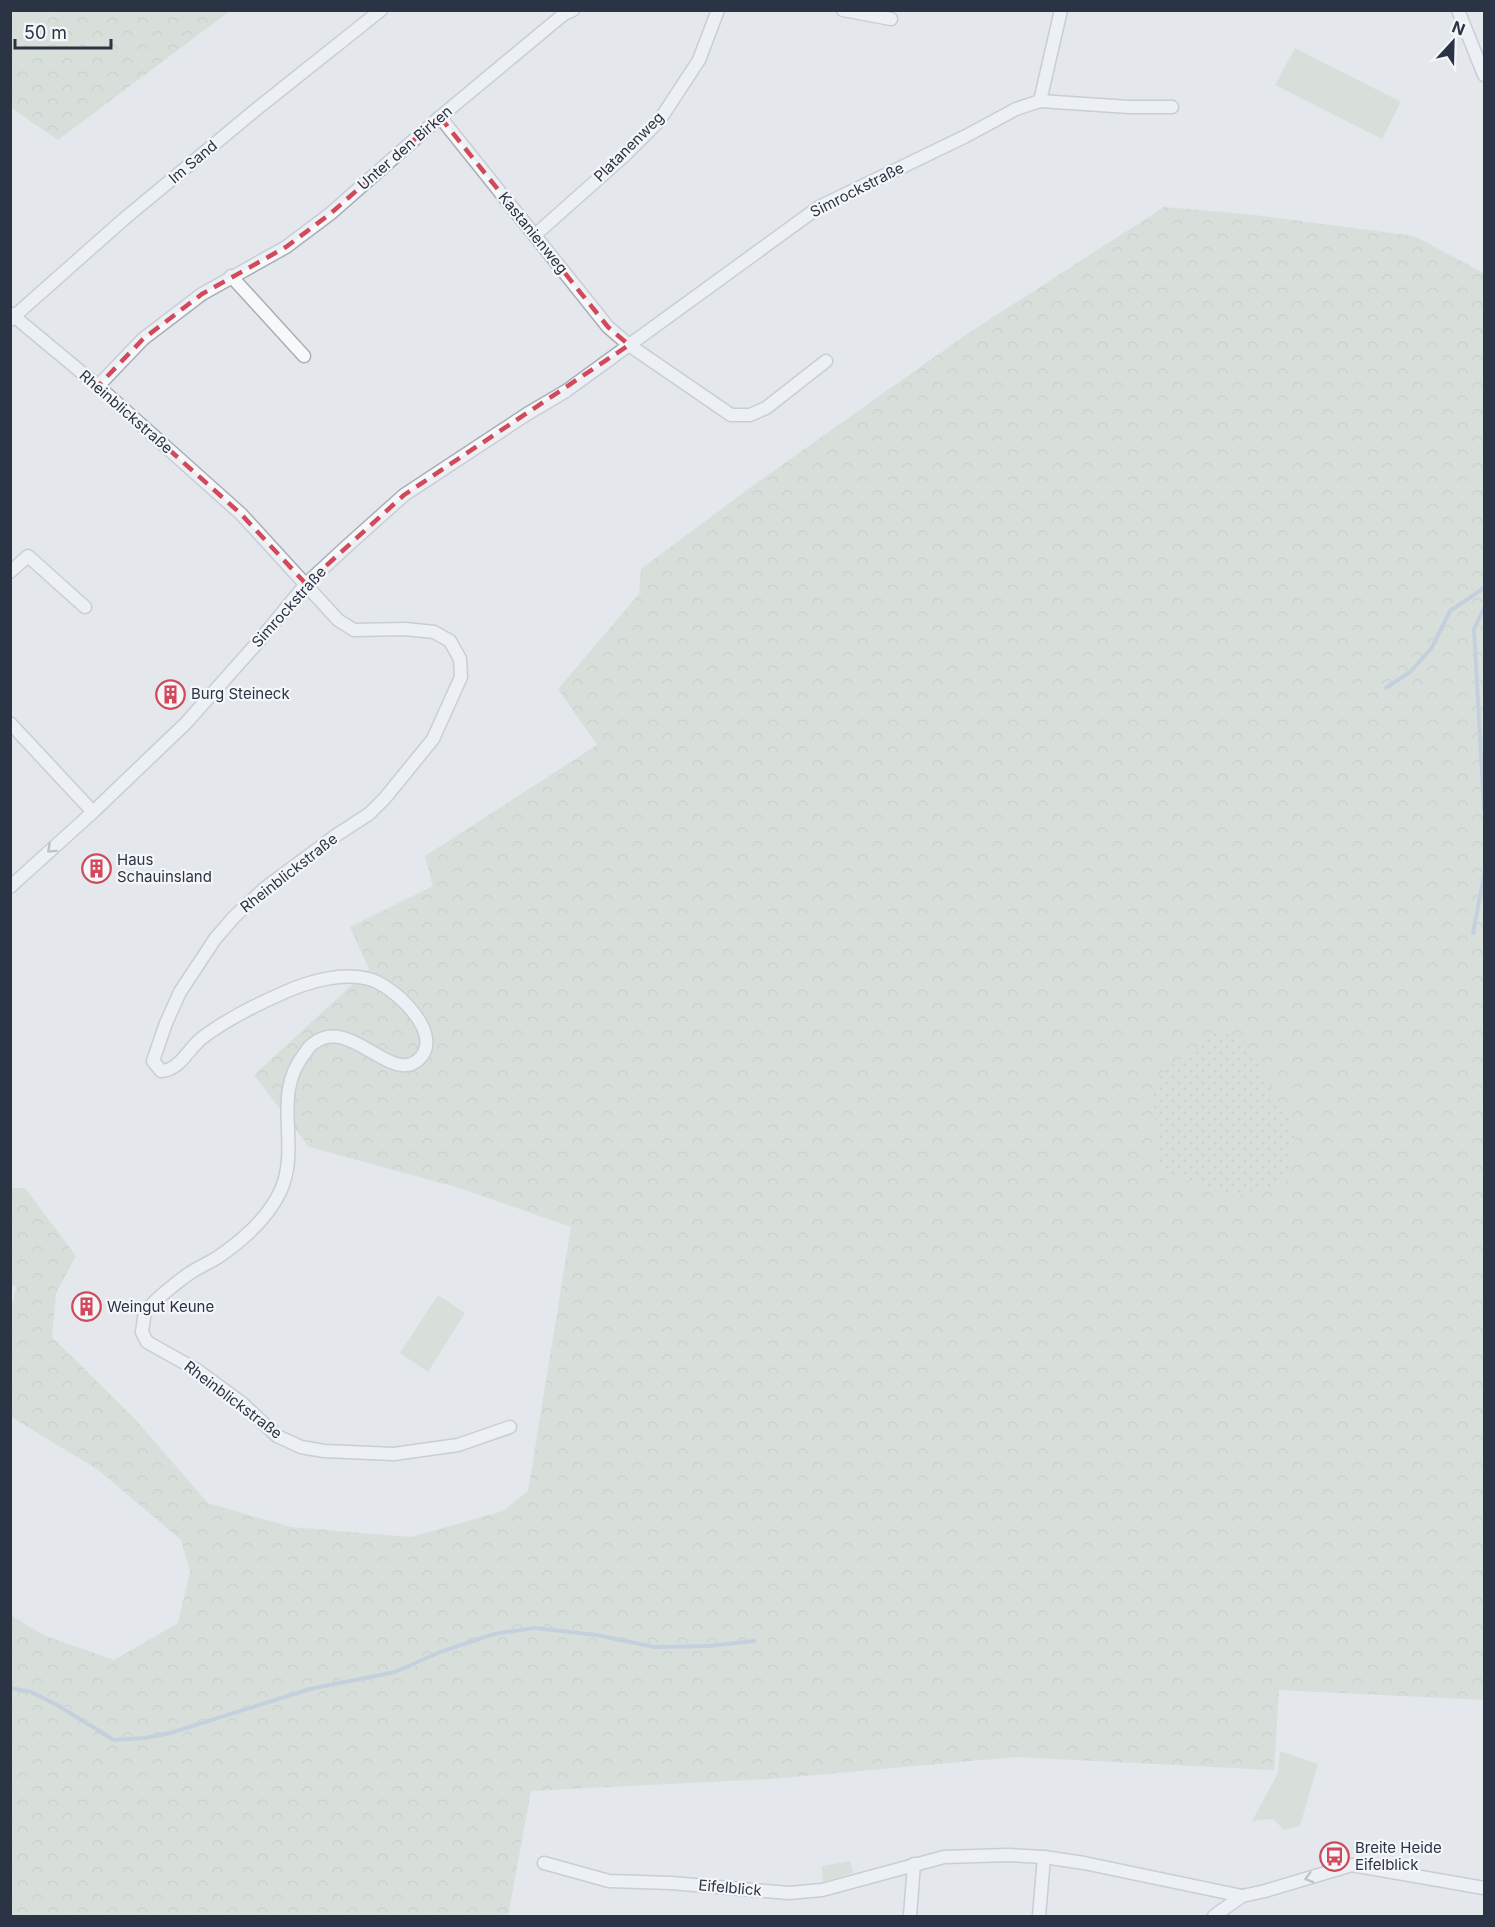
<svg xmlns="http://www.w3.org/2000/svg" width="1495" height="1927" font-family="Inter,sans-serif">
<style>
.green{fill:#c9d6c5}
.forest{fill:url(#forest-crowns)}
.garden{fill:url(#garden-dots)}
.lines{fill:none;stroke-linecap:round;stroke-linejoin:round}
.stream{stroke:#9fb4cc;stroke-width:4}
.street-casing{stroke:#a9aeb7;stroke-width:15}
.street{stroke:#f7f8fa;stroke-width:12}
.oneway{stroke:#9196a0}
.marked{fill:none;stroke:#d1495b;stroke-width:4.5;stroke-dasharray:12 8;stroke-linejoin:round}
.labels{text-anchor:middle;stroke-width:4.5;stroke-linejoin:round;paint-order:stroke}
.street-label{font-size:15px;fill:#2b3445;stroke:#f4f6f9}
.poi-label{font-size:15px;fill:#2b3445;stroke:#f4f6f9;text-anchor:start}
</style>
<defs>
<pattern id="forest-crowns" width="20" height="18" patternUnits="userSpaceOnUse" patternTransform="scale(1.5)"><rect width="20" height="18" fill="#c9d6c5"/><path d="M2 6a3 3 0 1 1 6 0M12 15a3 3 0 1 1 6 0" fill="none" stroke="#adb8ab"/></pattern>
<pattern id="garden-dots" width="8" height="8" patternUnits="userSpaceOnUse" patternTransform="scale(1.5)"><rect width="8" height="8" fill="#c9d6c5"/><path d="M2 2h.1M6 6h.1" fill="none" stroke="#adb8ab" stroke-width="1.8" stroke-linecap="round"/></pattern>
</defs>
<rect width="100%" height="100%" fill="#e4e7ec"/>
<g class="green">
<path d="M 11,11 L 54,11 L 11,60 Z"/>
<path d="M 1295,48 L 1401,102 L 1382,139 L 1275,85 Z"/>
<path d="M 438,1295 L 465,1313 L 428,1372 L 400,1353 Z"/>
<path d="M 1280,1751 L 1318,1764 L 1300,1826 L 1284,1830 L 1273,1819 L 1252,1821 L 1278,1773 Z"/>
<path d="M 850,1861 L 853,1873 L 823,1882 L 822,1866 Z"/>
</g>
<g class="forest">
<path d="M 54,11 L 54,10 L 230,11 L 58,140 L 10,107 L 11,60 Z"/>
<path d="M 1164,207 L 1247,214 L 1414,236 L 1484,273 L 1484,1700 L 1279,1690 L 1274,1770 L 1016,1757 L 771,1779 L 531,1791 L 508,1916 L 11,1916 L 11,1615 L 43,1635 L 114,1660 L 178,1623 L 190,1572 L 181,1540 L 97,1469 L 11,1417 L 10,1315 L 16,1287 L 11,1285 L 11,1188 L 25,1188 L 76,1256 L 56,1293 L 52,1337 L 134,1418 L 208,1503 L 291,1527 L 411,1537 L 503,1511 L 528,1491 L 571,1227 L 459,1188 L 309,1147 L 254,1075 L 369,969 L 350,927 L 433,886 L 425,856 L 597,745 L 558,689 L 639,594 L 641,569 L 755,484 L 967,334 Z"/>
</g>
<path class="garden" d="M 1206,1032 L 1242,1036 L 1296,1134 L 1285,1182 L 1231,1197 L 1159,1169 L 1153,1094 L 1162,1073 L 1177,1061 L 1197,1049 Z"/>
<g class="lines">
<g class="stream">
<path d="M 1484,608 L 1474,629 L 1484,809"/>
<path d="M 1386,688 L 1410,672 L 1431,649 L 1450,611 L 1484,588"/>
<path d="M 1473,933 L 1484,876"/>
<path d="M 10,1688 L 31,1692 L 57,1705 L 114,1740 L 145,1738 L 170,1733 L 310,1689 L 395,1672 L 440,1652 L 494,1634 L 534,1628 L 597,1635 L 654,1647 L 709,1646 L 754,1641"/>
</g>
<defs>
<g id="street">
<path d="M 843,10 L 891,19"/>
<path d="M 1458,10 L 1484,75"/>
<path d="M 1040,101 L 1129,107 L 1172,107"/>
<path d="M 440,117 L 608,327 L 629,345 L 731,415 L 750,415 L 766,408 L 826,361"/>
<path d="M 535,235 L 624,156 L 659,121 L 699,60 L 718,10"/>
<path d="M 231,276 L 304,356"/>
<path d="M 10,313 L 98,386 L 241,514 L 338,620 L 354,630 L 405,629 L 434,632 L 450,641 L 460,659 L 461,677 L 433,739 L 385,798 L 369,814 L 335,836 L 265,888 L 234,917 L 215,939 L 180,992 L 166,1023 L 153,1061 L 161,1071 C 180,1070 188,1049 202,1038 C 224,1021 260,1003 285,992 C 310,981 343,972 369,979 C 393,985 447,1035 418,1060 C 390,1084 351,1016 314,1043 C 310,1045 307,1050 305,1053 C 270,1096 302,1146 280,1192 C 268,1217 244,1239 221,1255 C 212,1262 200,1266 190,1273 C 174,1284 159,1297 145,1311 L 142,1332 L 147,1342 L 197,1370 L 242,1403 L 277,1436 L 301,1447 L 324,1451 L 394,1454 L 458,1445 L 510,1427"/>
<path d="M 10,320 L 124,219 L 253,112 L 381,10"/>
<path d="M 98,386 L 143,339 L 202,294 L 286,247 L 330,214 L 440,117 L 564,14 L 573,10"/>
<path d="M 10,572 L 28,556 L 85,607"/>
<path d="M 10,723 L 93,812"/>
<path d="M 10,887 L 93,812 L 186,723 L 258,642 L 306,584 L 346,547 L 404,495 L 527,414 L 566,391 L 819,207 L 966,136 L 1016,109 L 1040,101 L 1061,10"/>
<path d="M 544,1863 L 609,1881 L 671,1883 L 789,1893 L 822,1890 L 944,1857 L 1008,1855 L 1044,1857 L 1084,1863 L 1242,1896"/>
<path d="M 910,1916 L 914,1864"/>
<path d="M 1039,1916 L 1044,1857"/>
<path d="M 1214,1916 L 1242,1896 L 1265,1891 L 1352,1865 L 1484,1888"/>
</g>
</defs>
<use href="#street" class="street-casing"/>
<use href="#street" class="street"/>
</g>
<defs><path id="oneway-chevron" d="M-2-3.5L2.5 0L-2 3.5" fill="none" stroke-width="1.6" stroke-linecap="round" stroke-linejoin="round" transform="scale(1.5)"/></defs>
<g class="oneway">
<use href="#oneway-chevron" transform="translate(51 849) rotate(138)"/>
<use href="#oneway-chevron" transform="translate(1309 1878) rotate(164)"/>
</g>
<path d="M0 0H1495V1927H0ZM 440,117 L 608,327 L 629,345 L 404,495 L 306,584 L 241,514 L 98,386 L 143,339 L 202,294 L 286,247 L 330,214 Z" fill="#e4e7ec" fill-opacity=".55" fill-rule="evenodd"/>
<path class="marked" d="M 440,117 L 608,327 L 629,345 L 404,495 L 306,584 L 241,514 L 98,386 L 143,339 L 202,294 L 286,247 L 330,214 Z"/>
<defs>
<symbol id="building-ring" viewBox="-11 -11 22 22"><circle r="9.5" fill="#f4f6f9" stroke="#d1495b" stroke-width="1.5"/><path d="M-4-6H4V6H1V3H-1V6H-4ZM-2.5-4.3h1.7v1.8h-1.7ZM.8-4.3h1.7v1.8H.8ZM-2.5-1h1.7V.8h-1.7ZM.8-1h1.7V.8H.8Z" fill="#d1495b"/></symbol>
<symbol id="bus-ring" viewBox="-11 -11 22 22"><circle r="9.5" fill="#f4f6f9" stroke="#d1495b" stroke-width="1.5"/><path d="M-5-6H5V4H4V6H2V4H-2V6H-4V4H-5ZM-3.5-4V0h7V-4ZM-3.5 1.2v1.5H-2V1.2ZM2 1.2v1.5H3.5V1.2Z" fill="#d1495b"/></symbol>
</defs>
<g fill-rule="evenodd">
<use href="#building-ring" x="154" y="678" width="33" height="33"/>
<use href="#building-ring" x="80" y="852" width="33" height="33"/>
<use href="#building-ring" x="70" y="1290" width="33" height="33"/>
<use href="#bus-ring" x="1318" y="1840" width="33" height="33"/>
</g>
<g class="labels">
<g class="street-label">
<text transform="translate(629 147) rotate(-45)" y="5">Platanenweg</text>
<text transform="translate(405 148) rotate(-41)" y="5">Unter den Birken</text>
<text transform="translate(193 162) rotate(-40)" y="5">Im Sand</text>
<text transform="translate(857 190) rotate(-27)" y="5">Simrockstraße</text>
<text transform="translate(533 233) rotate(51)" y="5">Kastanienweg</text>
<text transform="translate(126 412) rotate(41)" y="5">Rheinblickstraße</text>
<text transform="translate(289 607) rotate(-48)" y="5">Simrockstraße</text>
<text transform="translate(289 873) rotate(-38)" y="5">Rheinblickstraße</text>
<text transform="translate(233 1400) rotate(37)" y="5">Rheinblickstraße</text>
<text transform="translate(730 1888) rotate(5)" y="5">Eifelblick</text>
</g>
<g class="poi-label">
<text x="191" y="699">Burg Steineck</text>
<text x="117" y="865">Haus<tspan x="117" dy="17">Schauinsland</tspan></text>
<text x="107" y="1312">Weingut Keune</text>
<text x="1355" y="1853">Breite Heide<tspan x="1355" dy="17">Eifelblick</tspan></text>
</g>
</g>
<rect width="1495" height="1927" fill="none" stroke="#2b3445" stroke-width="24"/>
<g transform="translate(1453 42) rotate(22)" stroke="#f4f6f9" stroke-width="4.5" paint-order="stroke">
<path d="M0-4.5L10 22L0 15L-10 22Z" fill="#2b3445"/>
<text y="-9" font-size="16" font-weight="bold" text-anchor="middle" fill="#2b3445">N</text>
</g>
<path d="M15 39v9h96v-9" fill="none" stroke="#2b3445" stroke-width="3"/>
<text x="24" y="39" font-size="18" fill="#2b3445" stroke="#f4f6f9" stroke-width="4.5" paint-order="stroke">50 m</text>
</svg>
